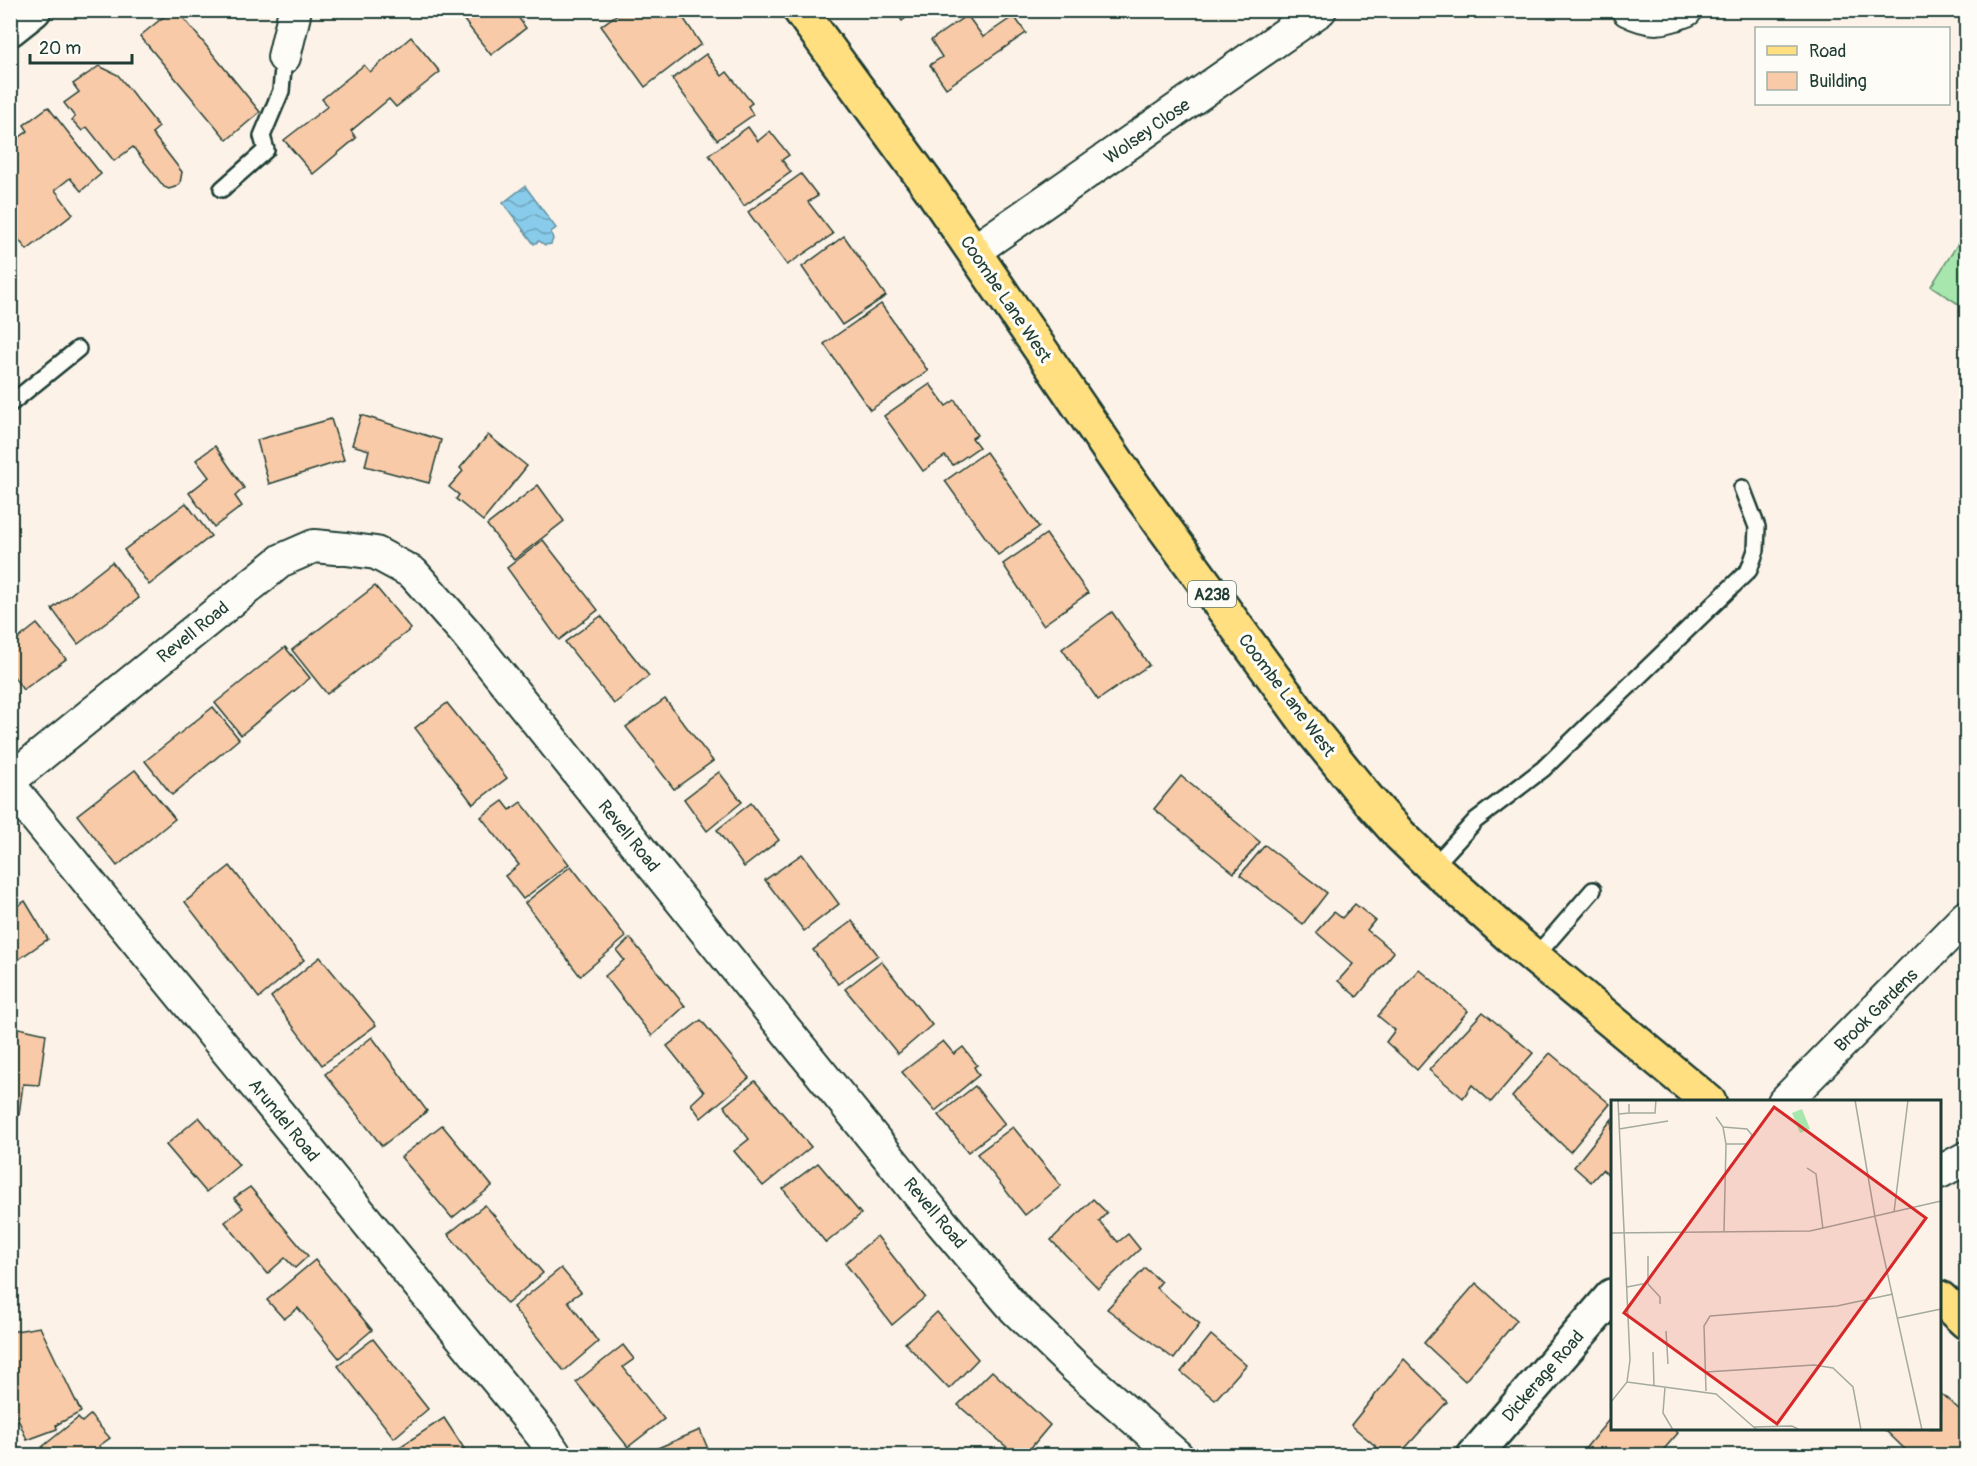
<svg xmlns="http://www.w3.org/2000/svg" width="1977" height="1466" font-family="Pangolin,sans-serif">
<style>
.green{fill:#a7e6ad;stroke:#639270;stroke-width:1.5}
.water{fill:url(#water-waves);stroke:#5f92a1;stroke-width:1.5}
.building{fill:#f8caa7;stroke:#1f3d34;stroke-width:1.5}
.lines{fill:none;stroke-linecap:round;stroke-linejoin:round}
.lane-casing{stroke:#1f3d34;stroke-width:20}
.street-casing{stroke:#1f3d34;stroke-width:36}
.secondary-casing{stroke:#1f3d34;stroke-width:38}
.primary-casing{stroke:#1f3d34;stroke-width:38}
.lane{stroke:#fdfcf7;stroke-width:15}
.street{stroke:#fdfcf7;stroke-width:32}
.secondary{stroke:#fdfcf7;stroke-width:33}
.primary{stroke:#ffdf80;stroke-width:33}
.labels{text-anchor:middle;stroke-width:6;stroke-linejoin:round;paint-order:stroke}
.shield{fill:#fdfcf7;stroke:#62766e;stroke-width:1.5}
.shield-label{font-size:16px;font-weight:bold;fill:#1f3d34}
.street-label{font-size:18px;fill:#1f3d34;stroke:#fdfcf7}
.inset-road{fill:none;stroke:#a4aa9f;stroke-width:1.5}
.view{fill:#d62828;fill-opacity:0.15;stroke:#d62828;stroke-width:3}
.inset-edge{fill:none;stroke:#1f3d34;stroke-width:3}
</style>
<defs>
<pattern id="water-waves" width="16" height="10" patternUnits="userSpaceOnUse" patternTransform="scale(1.5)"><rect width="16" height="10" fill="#89cbea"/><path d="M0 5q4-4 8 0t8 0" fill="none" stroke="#6fa6be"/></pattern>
</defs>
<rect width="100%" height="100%" fill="#fcf2e7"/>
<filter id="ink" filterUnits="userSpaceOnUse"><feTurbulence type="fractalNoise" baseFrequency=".0167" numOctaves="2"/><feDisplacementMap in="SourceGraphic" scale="12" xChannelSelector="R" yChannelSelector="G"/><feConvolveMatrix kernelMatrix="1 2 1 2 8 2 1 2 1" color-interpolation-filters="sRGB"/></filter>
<g filter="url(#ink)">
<path class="green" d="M 1966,231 L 1966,309 L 1931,286 Z"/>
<path class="water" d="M 525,186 L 556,228 L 551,232 L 553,239 L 551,244 L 545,245 L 539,241 L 534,244 L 503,203 Z"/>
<g class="building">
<path d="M 172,10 L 177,10 L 260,112 L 227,140 L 140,36 Z"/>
<path d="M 456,10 L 513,10 L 526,28 L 491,55 Z"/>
<path d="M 623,10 L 678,10 L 701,44 L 645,87 L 601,26 Z"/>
<path d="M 895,10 L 916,10 L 902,21 Z"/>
<path d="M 967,15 L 983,37 L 1014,16 L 1026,33 L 946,88 L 930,65 L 942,57 L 931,40 Z"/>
<path d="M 411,37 L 440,72 L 396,107 L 389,99 L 351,131 L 356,138 L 313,174 L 284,140 L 328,106 L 322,99 L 364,65 L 370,72 Z"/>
<path d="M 706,54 L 722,76 L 727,72 L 752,103 L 748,106 L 753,115 L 717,140 L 672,79 Z"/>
<path d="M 99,66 L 118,75 L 159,127 L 152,133 L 182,172 L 180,183 L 175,187 L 169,189 L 164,187 L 133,147 L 114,161 L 87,127 L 82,131 L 72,120 L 75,117 L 64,103 L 79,92 L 73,84 Z"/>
<path d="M 48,107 L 101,174 L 81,191 L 70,178 L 55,190 L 73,214 L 27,250 L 10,229 L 10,137 L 13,135 L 17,139 L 28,131 L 24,125 Z"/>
<path d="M 748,127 L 758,141 L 770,131 L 789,155 L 782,160 L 791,172 L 744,206 L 709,155 Z"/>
<path d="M 801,174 L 818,196 L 808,202 L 833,234 L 787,265 L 748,212 Z"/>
<path d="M 844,236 L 886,296 L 842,325 L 802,267 Z"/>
<path d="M 881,304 L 928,371 L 870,410 L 824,344 Z"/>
<path d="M 930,384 L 946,406 L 955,400 L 977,435 L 972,438 L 979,447 L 953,465 L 945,456 L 923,471 L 884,416 Z"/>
<path d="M 361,415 L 441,440 L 429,483 L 365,466 L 369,450 L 352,445 Z"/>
<path d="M 331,419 L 344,460 L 269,484 L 257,440 Z"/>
<path d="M 488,435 L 527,466 L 483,521 L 456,499 L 459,495 L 449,487 L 463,471 L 460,468 Z"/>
<path d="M 215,446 L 244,488 L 235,496 L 242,506 L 214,527 L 189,493 L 209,477 L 196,460 Z"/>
<path d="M 986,452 L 1039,527 L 998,555 L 945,481 Z"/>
<path d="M 538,485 L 564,521 L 514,560 L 487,525 Z"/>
<path d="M 186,503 L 211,536 L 149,585 L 124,550 Z"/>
<path d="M 1046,534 L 1088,593 L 1043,625 L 1003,564 Z"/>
<path d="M 543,540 L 598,610 L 559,640 L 507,568 Z"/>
<path d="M 112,562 L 139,598 L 78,644 L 52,609 Z"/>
<path d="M 375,586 L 411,629 L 327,694 L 292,650 Z"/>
<path d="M 1112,612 L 1149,665 L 1098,700 L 1062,649 Z"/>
<path d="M 601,616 L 649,676 L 614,704 L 565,642 Z"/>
<path d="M 37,624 L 66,659 L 23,690 L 10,671 L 10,645 Z"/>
<path d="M 285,647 L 310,678 L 241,735 L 215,703 Z"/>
<path d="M 665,699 L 713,761 L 674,789 L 626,727 Z"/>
<path d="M 447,703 L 507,778 L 473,804 L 415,728 Z"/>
<path d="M 213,707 L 239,739 L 172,795 L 145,761 Z"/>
<path d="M 135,770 L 175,819 L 117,866 L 77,815 Z"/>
<path d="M 719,772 L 742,802 L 707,831 L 684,799 Z"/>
<path d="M 1181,776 L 1260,842 L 1234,873 L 1154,809 Z"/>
<path d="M 503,801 L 510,810 L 521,802 L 569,864 L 523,899 L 505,876 L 519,865 L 481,817 Z"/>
<path d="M 751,803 L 779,840 L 744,867 L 717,830 Z"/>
<path d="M 1265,845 L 1327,893 L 1303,924 L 1240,875 Z"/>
<path d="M 802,854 L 839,904 L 804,931 L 765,880 Z"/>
<path d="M 230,866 L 304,960 L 259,998 L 185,902 Z"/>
<path d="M 571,866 L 626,937 L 580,976 L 525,903 Z"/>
<path d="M 25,901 L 48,939 L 10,965 L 10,911 Z"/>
<path d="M 1355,904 L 1375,920 L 1367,930 L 1394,952 L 1357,997 L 1338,981 L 1353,964 L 1316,932 L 1334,912 L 1342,918 Z"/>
<path d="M 852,921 L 878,955 L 838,984 L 813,950 Z"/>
<path d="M 630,938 L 685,1006 L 652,1036 L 605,976 L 624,960 L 617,951 Z"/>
<path d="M 320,957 L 376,1025 L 322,1065 L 271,997 Z"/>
<path d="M 881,961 L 932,1025 L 898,1054 L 845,989 Z"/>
<path d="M 1419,969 L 1468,1011 L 1417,1070 L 1386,1042 L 1395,1030 L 1378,1016 Z"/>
<path d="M 1483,1012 L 1533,1053 L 1491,1102 L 1472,1085 L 1463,1098 L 1429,1070 Z"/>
<path d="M 701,1020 L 749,1078 L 701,1118 L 691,1104 L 704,1092 L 667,1046 Z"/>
<path d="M 10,1026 L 46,1034 L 39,1085 L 23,1084 L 19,1115 L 10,1114 Z"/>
<path d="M 372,1037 L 427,1111 L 382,1146 L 325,1074 Z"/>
<path d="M 943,1041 L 954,1054 L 963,1047 L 977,1065 L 974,1067 L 979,1075 L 935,1111 L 902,1072 Z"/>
<path d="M 1550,1053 L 1610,1104 L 1570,1152 L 1512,1097 Z"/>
<path d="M 755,1081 L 811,1147 L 763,1186 L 734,1151 L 749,1139 L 724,1106 Z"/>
<path d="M 975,1086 L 1005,1124 L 968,1152 L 938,1115 Z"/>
<path d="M 199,1117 L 239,1165 L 206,1192 L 166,1145 Z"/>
<path d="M 1612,1119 L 1612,1177 L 1602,1170 L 1591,1182 L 1574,1167 Z"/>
<path d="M 442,1125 L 492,1186 L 452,1218 L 401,1157 Z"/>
<path d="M 1013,1127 L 1061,1186 L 1025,1215 L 977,1154 Z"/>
<path d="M 818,1163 L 861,1214 L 826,1243 L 783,1189 Z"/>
<path d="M 250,1187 L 308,1256 L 295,1268 L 285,1258 L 267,1274 L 225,1222 L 243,1208 L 234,1198 Z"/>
<path d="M 1093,1199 L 1107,1213 L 1099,1221 L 1118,1242 L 1128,1234 L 1140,1249 L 1098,1288 L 1051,1240 Z"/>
<path d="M 485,1205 L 543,1273 L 507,1304 L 448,1234 Z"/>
<path d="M 877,1236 L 925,1297 L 892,1325 L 845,1263 Z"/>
<path d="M 315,1260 L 372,1330 L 339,1358 L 298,1308 L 284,1319 L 267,1300 Z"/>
<path d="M 561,1268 L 581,1292 L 568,1301 L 598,1342 L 564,1371 L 513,1307 Z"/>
<path d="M 1145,1268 L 1161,1282 L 1156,1288 L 1200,1324 L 1174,1359 L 1107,1309 Z"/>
<path d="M 1476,1283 L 1517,1320 L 1465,1381 L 1424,1343 Z"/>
<path d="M 937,1312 L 978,1359 L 949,1389 L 905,1343 Z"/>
<path d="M 40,1327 L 81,1412 L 56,1425 L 57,1429 L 27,1440 L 10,1400 L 10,1332 Z"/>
<path d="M 1211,1335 L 1246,1365 L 1215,1400 L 1181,1372 Z"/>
<path d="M 373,1339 L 428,1409 L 394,1438 L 338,1366 Z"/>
<path d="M 623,1345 L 634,1359 L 623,1367 L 664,1419 L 628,1447 L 576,1382 Z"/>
<path d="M 1404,1359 L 1447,1402 L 1398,1456 L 1387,1456 L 1351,1425 Z"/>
<path d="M 992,1371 L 1050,1425 L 1024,1456 L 1017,1456 L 958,1405 Z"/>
<path d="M 1940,1393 L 1966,1415 L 1966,1453 L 1964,1456 L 1912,1456 L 1884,1429 L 1940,1428 Z"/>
<path d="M 90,1415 L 110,1438 L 99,1446 L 108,1456 L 49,1456 L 42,1447 L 78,1418 L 82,1422 Z"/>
<path d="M 1612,1416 L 1612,1428 L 1673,1428 L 1678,1433 L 1658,1456 L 1579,1456 Z"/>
<path d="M 444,1418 L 469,1456 L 398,1456 L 395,1450 Z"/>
<path d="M 700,1430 L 711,1456 L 639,1456 Z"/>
</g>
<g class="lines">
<defs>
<g id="lane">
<path d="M 222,189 L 266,150 L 262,136 L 281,91 L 284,57"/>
<path d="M 10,404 L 78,349"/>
<path d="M 1433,867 L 1476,820 L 1543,769 L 1749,570 L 1756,550 L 1757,527 L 1742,488"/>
<path d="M 1535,957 L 1593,890"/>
</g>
<g id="street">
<path d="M 1628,10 C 1652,22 1663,19 1686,10"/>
<path d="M 284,57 L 294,15"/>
<path d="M 974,251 L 1320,10"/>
<path d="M 10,780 L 282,560 L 314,546 L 346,549 L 376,553 L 413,573 L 466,633 L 708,934 L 942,1223 L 1015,1309 L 1076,1368 L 1177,1456"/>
<path d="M 10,786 L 542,1435 L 556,1456"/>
<path d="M 1784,1102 L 1966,917"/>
<path d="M 1940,1172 L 1966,1158"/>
</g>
<g id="secondary">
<path d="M 10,29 L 34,10"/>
<path d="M 1474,1456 L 1612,1296"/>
</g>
<g id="primary">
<path d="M 800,10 L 933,192 L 1133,485 L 1314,733 L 1366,797 L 1400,835 L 1433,867 L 1520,945 L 1709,1102"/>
<path d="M 1940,1298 L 1966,1322"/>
</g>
</defs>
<use href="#lane" class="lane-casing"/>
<use href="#street" class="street-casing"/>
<use href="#secondary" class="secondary-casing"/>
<use href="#primary" class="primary-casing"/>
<use href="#lane" class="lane"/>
<use href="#street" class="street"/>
<use href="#secondary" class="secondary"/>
<use href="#primary" class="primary"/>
</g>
</g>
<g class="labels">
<rect class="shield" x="1188" y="581" width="48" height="26" rx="4.5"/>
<g class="shield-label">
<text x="1212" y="600">A238</text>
</g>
<g class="street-label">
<text transform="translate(1147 131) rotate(-35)" y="6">Wolsey Close</text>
<text transform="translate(1006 299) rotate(56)" y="6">Coombe Lane West</text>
<text transform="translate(193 632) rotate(-39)" y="6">Revell Road</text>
<text transform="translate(1287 695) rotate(53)" y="6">Coombe Lane West</text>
<text transform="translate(629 836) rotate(51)" y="6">Revell Road</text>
<text transform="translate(1876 1010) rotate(-45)" y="6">Brook Gardens</text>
<text transform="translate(284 1120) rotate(51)" y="6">Arundel Road</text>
<text transform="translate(935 1213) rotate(50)" y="6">Revell Road</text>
<text transform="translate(1543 1376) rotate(-49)" y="6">Dickerage Road</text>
</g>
</g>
<g transform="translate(1611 1100)">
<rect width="330" height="330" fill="#fcf2e7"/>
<path d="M 191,9 L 199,29 L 189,33 L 181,13 Z" fill="#a7e6ad"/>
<path class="inset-road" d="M 244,0 L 264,117 L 311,330M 18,13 L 44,13 L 45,0M 8,14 L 18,13 L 18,4M 105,17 L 112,27 L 115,44 L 113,131M 112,27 L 136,29 L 141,35 L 137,44 L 115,44M 8,29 L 57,21M 196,68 L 205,74 L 212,129M 283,112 L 297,0M 0,133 L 199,131 L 330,101M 37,184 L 49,197 L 49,204M 16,187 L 37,183 L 37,156M 287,218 L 330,209M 55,231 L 57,264M 42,252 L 43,286M 95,272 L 203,265 L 222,268 L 242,287 L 250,330M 16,282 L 105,294 L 146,330M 54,287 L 52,313 L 62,330M 95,291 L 93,226 L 99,216 L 226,206 L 282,194M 0,302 L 16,282 L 19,260 L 7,0M 143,327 L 181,326 L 189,330"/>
<path class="view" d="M 163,7 L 315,118 L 166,324 L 13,213 Z"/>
<rect width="330" height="330" class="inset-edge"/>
</g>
<rect width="1977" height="1466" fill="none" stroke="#fdfcf7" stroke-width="36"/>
<rect x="18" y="18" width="1941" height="1430" fill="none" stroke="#1f3d34" stroke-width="2" filter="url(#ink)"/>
<rect x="1755" y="27" width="195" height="78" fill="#fdfcf7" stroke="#a4b0a9" stroke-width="1.5"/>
<rect x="1767" y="46" width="30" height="9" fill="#ffdf80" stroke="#a4b0a9" stroke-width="1.5"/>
<text x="1809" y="57" font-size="18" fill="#1f3d34">Road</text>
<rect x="1767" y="72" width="30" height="18" fill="#f8caa7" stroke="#a4b0a9" stroke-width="1.5"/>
<text x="1809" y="87" font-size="18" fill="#1f3d34">Building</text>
<path d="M30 54v9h102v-9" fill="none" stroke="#1f3d34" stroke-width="3"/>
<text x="39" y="54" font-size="18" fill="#1f3d34" stroke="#fdfcf7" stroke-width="4.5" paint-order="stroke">20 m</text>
</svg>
